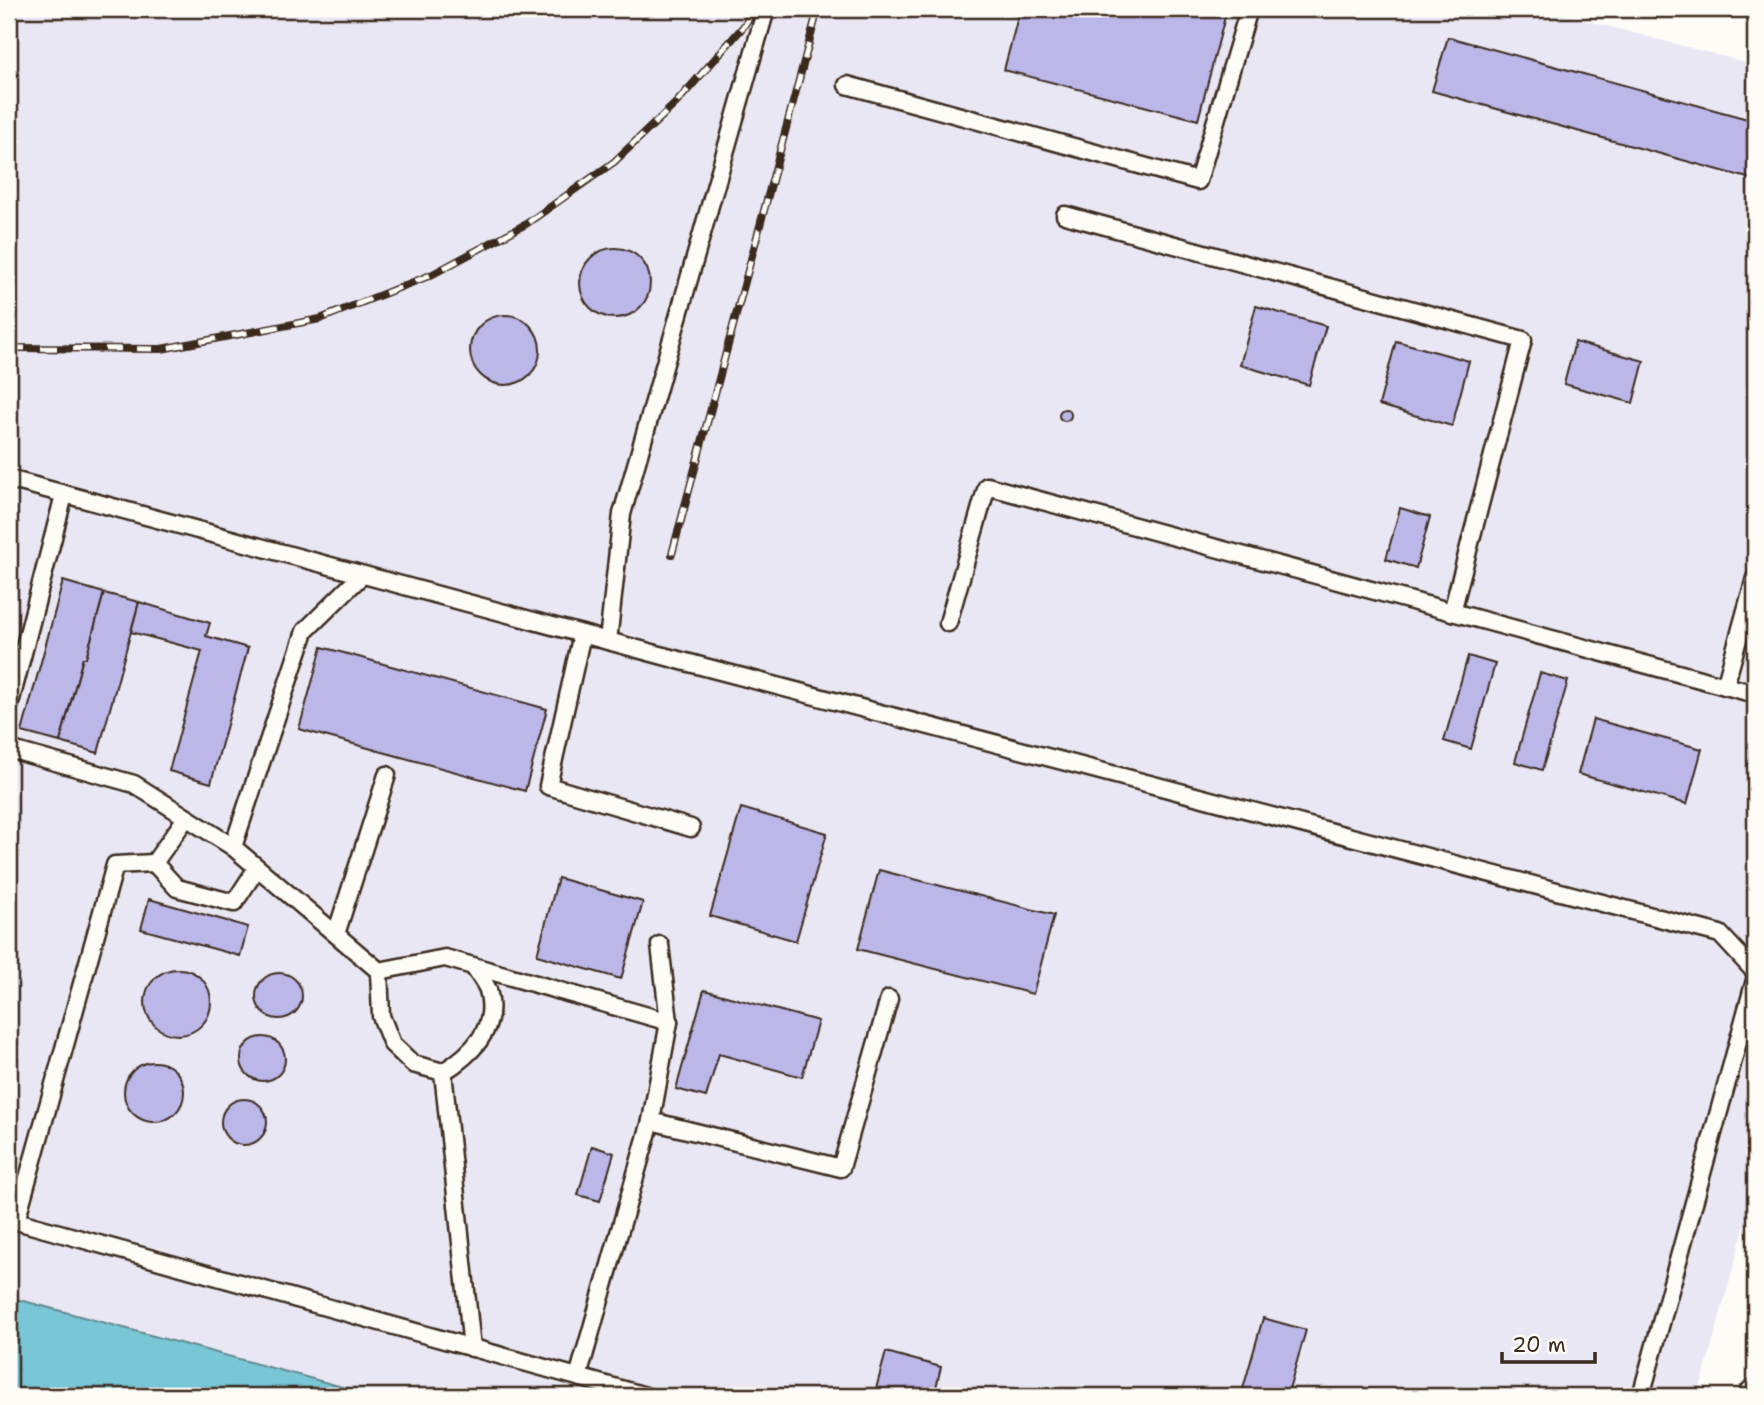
<svg xmlns="http://www.w3.org/2000/svg" width="1764" height="1405" font-family="'Shantell Sans',sans-serif">
<style>
.built{fill:#e9e7f3}
.water{fill:#79c6d7;stroke:#60888d;stroke-width:2}
.building{fill:#bbb7e9;stroke:#3b2a1e;stroke-width:2}
.lines{fill:none;stroke-linecap:round;stroke-linejoin:round}
.lane-casing{stroke:#3b2a1e;stroke-width:21}
.street-casing{stroke:#3b2a1e;stroke-width:35}
.lane{stroke:#fdfcf7;stroke-width:16}
.street{stroke:#fdfcf7;stroke-width:30}
.rail-casing{stroke:#3b2a1e;stroke-width:8}
.rail{stroke:#fdfcf7;stroke-width:5;stroke-dasharray:16;stroke-linecap:butt}
</style>
<rect width="100%" height="100%" fill="#fdfcf7"/>
<filter id="ink" filterUnits="userSpaceOnUse"><feTurbulence type="fractalNoise" baseFrequency=".0143" numOctaves="2"/><feDisplacementMap in="SourceGraphic" scale="14" xChannelSelector="R" yChannelSelector="G"/><feConvolveMatrix kernelMatrix="1 2 1 2 8 2 1 2 1" color-interpolation-filters="sRGB"/></filter>
<g filter="url(#ink)">
<path class="built" d="M 9,9 L 1542,9 L 1755,65 L 1755,1188 L 1698,1396 L 9,1396 Z"/>
<path class="water" d="M 9,1297 L 376,1396 L 9,1396 Z"/>
<g class="building">
<path d="M 1020,9 L 1227,9 L 1198,120 L 1004,70 Z"/>
<path d="M 1448,37 L 1755,121 L 1755,180 L 1432,91 Z"/>
<circle cx="615" cy="283" r="35"/>
<path d="M 1256,306 L 1326,326 L 1309,385 L 1240,365 Z"/>
<circle cx="505" cy="350" r="35"/>
<path d="M 1396,341 L 1469,361 L 1452,426 L 1379,405 Z"/>
<path d="M 1575,342 L 1644,361 L 1633,403 L 1564,384 Z"/>
<circle cx="1065" cy="415" r="6"/>
<path d="M 1400,508 L 1430,517 L 1416,568 L 1386,559 Z"/>
<path d="M 63,581 L 104,593 L 86,658 L 83,658 L 60,742 L 22,732 Z"/>
<path d="M 104,593 L 139,602 L 98,753 L 60,742 L 83,658 L 86,658 Z"/>
<path d="M 139,602 L 210,623 L 206,636 L 248,648 L 211,783 L 169,771 L 202,651 L 131,632 Z"/>
<path d="M 322,647 L 547,709 L 525,791 L 299,729 Z"/>
<path d="M 1468,656 L 1495,664 L 1471,749 L 1444,741 Z"/>
<path d="M 1540,673 L 1568,681 L 1542,770 L 1515,762 Z"/>
<path d="M 1593,719 L 1702,749 L 1687,804 L 1578,774 Z"/>
<path d="M 741,808 L 827,833 L 796,941 L 710,916 Z"/>
<path d="M 879,870 L 1054,915 L 1033,994 L 858,949 Z"/>
<path d="M 558,878 L 643,902 L 621,979 L 537,955 Z"/>
<path d="M 149,899 L 248,927 L 240,956 L 141,929 Z"/>
<circle cx="178" cy="1002" r="33"/>
<circle cx="279" cy="996" r="23"/>
<path d="M 704,990 L 818,1021 L 802,1077 L 719,1054 L 706,1097 L 676,1089 Z"/>
<circle cx="263" cy="1059" r="22"/>
<circle cx="154" cy="1092" r="30"/>
<circle cx="244" cy="1122" r="23"/>
<path d="M 592,1146 L 614,1153 L 600,1201 L 578,1195 Z"/>
<path d="M 1263,1318 L 1306,1330 L 1287,1396 L 1241,1396 Z"/>
<path d="M 886,1352 L 941,1367 L 934,1396 L 874,1396 Z"/>
</g>
<g class="lines">
<defs>
<g id="lane">
<path d="M 847,85 L 1198,181 L 1249,9"/>
<path d="M 1065,215 L 1523,340 L 1452,612"/>
<path d="M 9,479 L 682,661 L 1720,934 L 1755,972"/>
<path d="M 948,623 L 987,486 L 1755,694"/>
<path d="M 582,634 L 548,786 L 691,828"/>
<path d="M 608,641 L 622,514 L 766,9"/>
<path d="M 1725,686 L 1755,578"/>
<path d="M 9,707 L 64,495"/>
<path d="M 9,749 L 134,784 L 233,847 L 305,631 L 362,575"/>
<path d="M 186,818 L 154,863 L 177,888 L 234,903 L 257,868"/>
<path d="M 233,847 L 379,971 L 445,958 L 669,1022 L 660,945"/>
<path d="M 336,934 L 387,775"/>
<path d="M 379,971 L 381,1016 L 392,1044 L 413,1064 L 443,1072 L 472,1348"/>
<path d="M 669,1022 L 651,1121 L 841,1168 L 889,999"/>
<path d="M 443,1072 C 472,1054 499,1028 488,990 C 485,982 478,974 473,966"/>
<path d="M 9,1219 L 646,1396"/>
<path d="M 16,1221 L 115,865 L 154,863"/>
<path d="M 578,1377 L 651,1121"/>
<path d="M 1641,1396 L 1755,980"/>
</g>
<path id="street" d="M 1755,1396 L 1755,1395"/>
</defs>
<use href="#lane" class="lane-casing"/>
<use href="#street" class="street-casing"/>
<use href="#lane" class="lane"/>
<use href="#street" class="street"/>
<defs>
<g id="rail">
<path d="M 9,348 L 161,349 L 320,319 L 431,275 L 526,224 L 614,162 L 677,102 L 743,27 L 755,9"/>
<path d="M 672,554 L 818,9"/>
</g>
</defs>
<use href="#rail" class="rail-casing"/>
<use href="#rail" class="rail"/>
</g>
</g>
<rect width="1764" height="1405" fill="none" stroke="#fdfcf7" stroke-width="35"/>
<rect x="18" y="18" width="1729" height="1370" fill="none" stroke="#3b2a1e" stroke-width="2.5" filter="url(#ink)"/>
<path d="M1502 1352v10h93v-10" fill="none" stroke="#3b2a1e" stroke-width="3.5"/>
<text x="1512" y="1352" font-size="21" fill="#3b2a1e" stroke="#fdfcf7" stroke-width="5" paint-order="stroke">20 m</text>
</svg>
